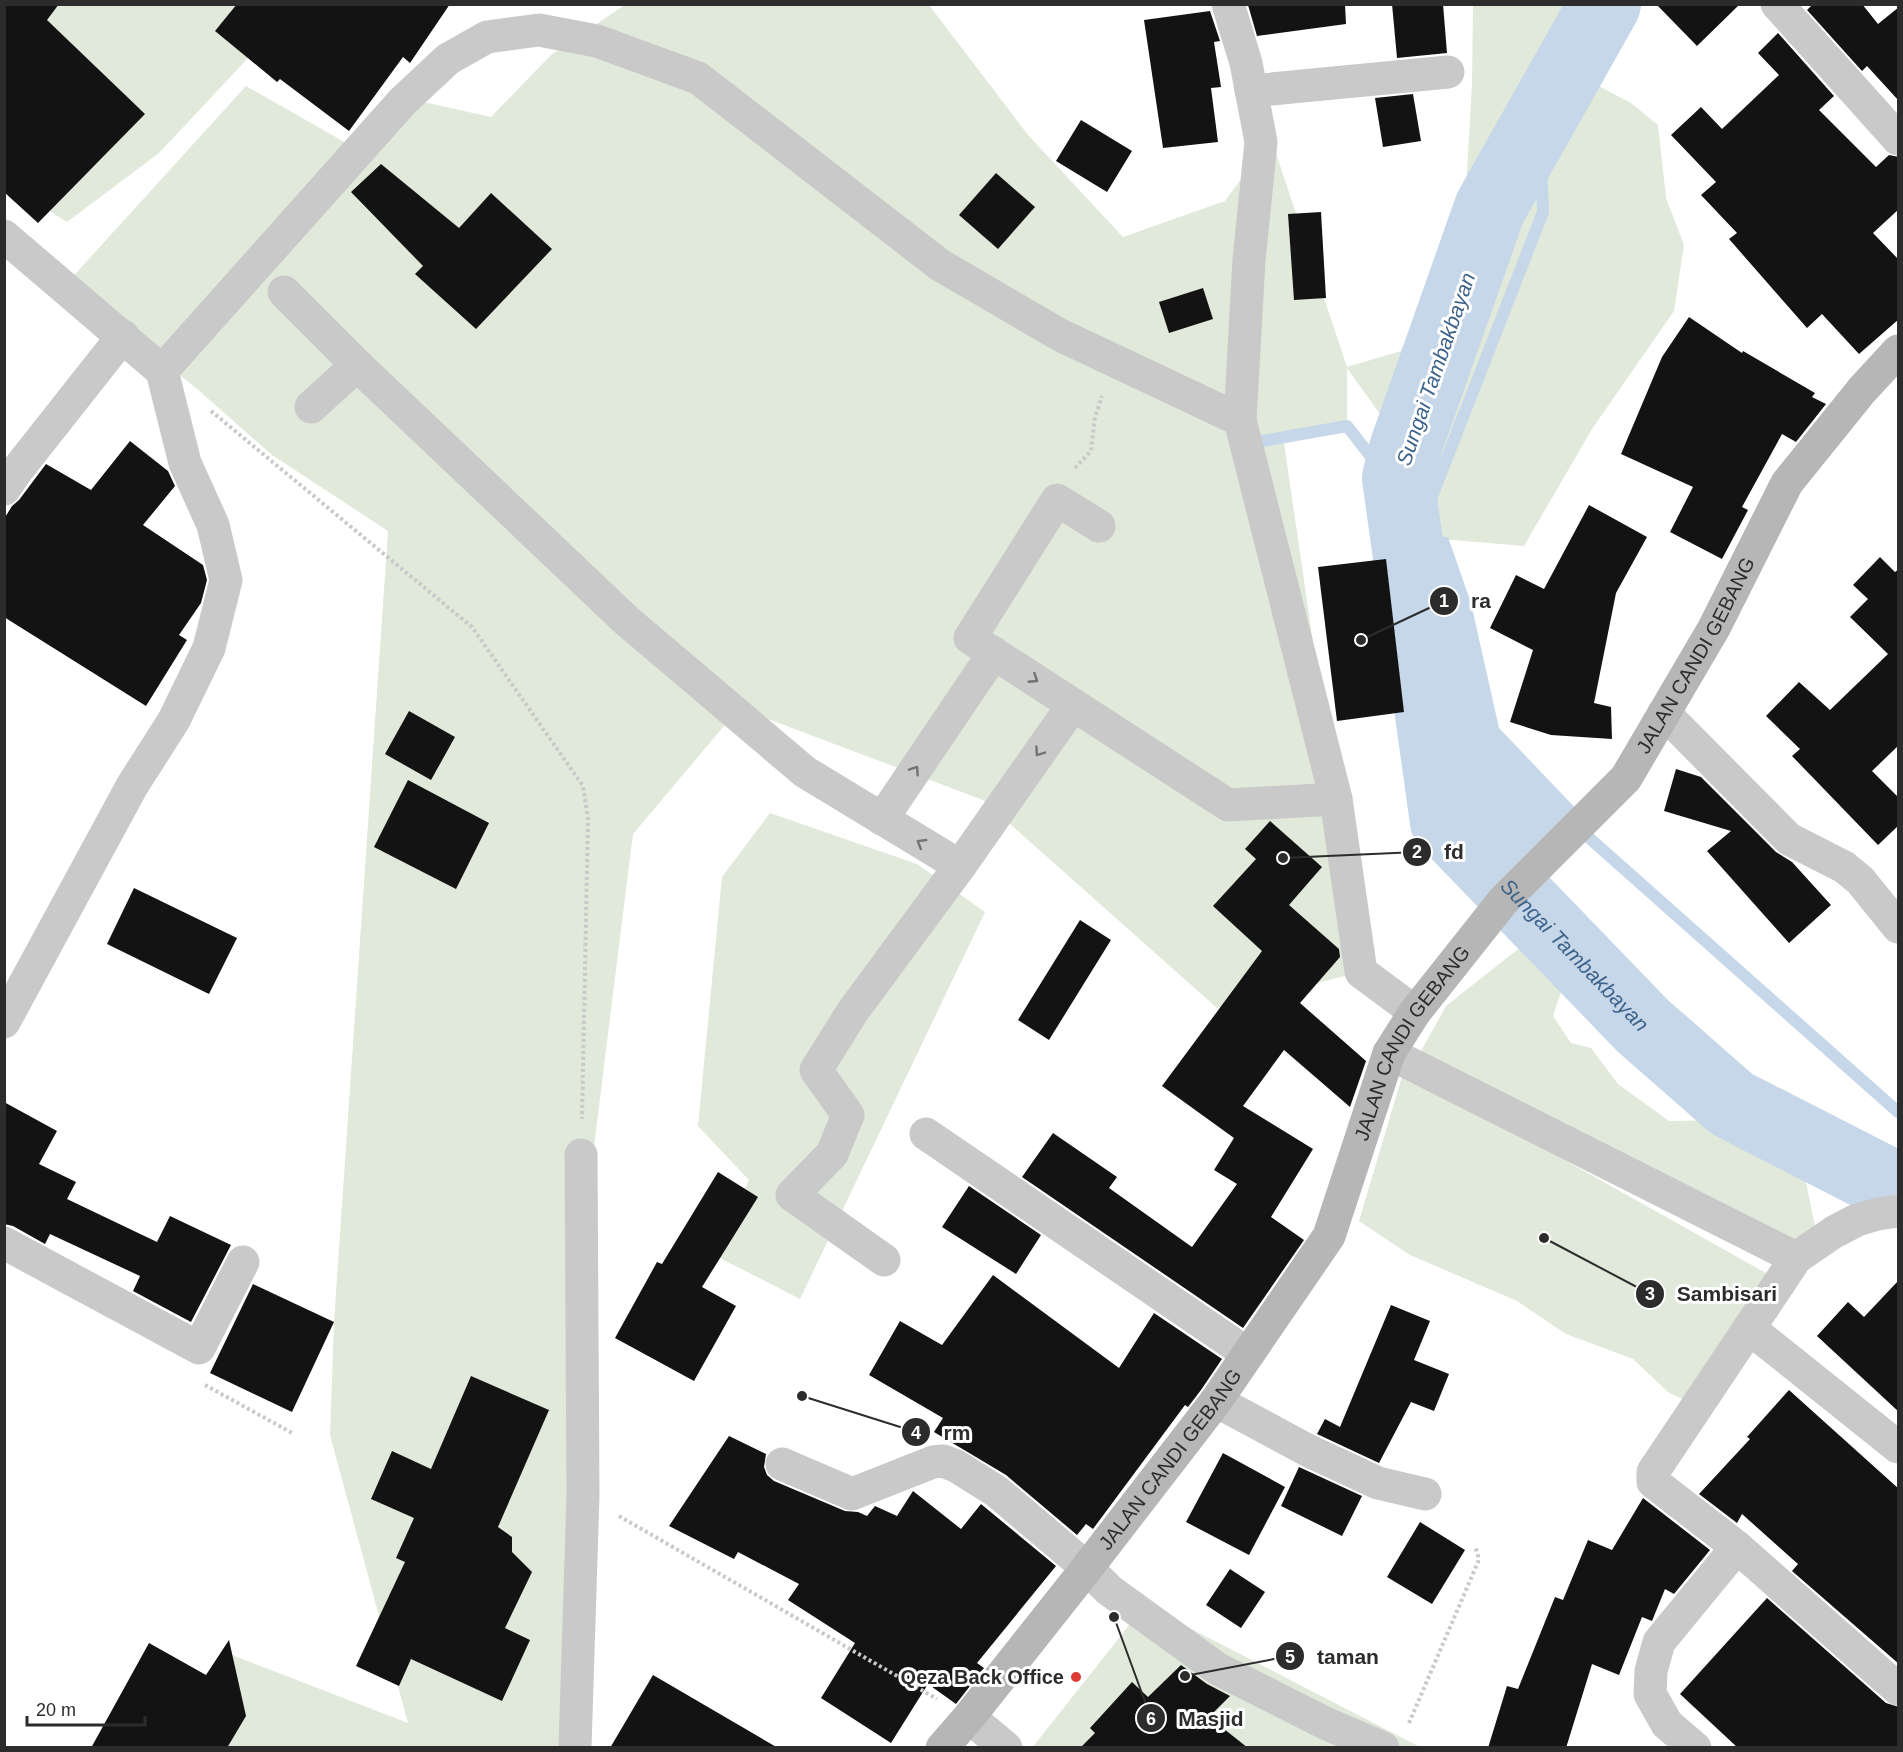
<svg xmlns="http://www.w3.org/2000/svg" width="1903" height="1752" font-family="Arial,sans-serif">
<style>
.green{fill:#e0e9da}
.water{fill:#c6d7e9}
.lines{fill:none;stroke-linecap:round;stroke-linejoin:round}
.stream{stroke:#c6d7e9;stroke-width:12}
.river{stroke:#c6d7e9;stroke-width:72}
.building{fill:#131313}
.path{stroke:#c9c9c9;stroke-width:4;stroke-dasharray:3 3;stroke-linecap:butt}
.minor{stroke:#c9c9c9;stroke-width:33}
.secondary{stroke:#b6b6b6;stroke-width:33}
.oneway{stroke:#737373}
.poi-dot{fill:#dd3c34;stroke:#fff;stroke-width:2}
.labels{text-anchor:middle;stroke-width:6;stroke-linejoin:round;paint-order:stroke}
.street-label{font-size:20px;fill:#2c2c2c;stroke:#fff}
.poi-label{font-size:20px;font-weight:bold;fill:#2c2c2c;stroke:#fff;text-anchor:end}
.water-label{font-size:21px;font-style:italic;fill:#3e638a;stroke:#fff}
.leader{fill:none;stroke:#2c2c2c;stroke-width:2}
.callout-dot{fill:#2c2c2c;stroke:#fff;stroke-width:2}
.mark-label{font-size:18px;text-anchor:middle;font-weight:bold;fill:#fff}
.callout-label{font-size:21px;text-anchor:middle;font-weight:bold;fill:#2c2c2c;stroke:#fff;stroke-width:6;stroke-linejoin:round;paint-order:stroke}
</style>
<rect width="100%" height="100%" fill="#fff"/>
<g class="green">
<path d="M 626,4 L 929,5 L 1028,135 L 1123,237 L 1225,201 L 1271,138 L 1347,367 L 1401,351 L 1442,261 L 1466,189 L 1472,83 L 1473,5 L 1601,5 L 1570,32 L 1497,160 L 1414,421 L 1490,208 L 1568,70 L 1631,103 L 1658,125 L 1666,198 L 1684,245 L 1674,311 L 1592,429 L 1524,546 L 1406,536 L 1398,478 L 1405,449 L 1347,368 L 1347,426 L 1283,436 L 1361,972 L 1217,1008 L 983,800 L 739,708 L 633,834 L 581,1251 L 588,1748 L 204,1747 L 232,1655 L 408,1723 L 330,1435 L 334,1322 L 388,531 L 272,455 L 196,388 L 102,315 L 67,283 L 246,86 L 362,152 L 419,101 L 491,117 L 551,55 Z"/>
<path d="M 4,5 L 291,5 L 265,40 L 159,153 L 67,222 L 5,183 Z"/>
<path d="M 770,813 L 917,864 L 985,912 L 800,1299 L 714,1255 L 749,1180 L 698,1126 L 722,877 Z"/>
<path d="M 1532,938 L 1563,986 L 1553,1016 L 1571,1043 L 1591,1048 L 1618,1084 L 1669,1121 L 1720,1120 L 1767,1144 L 1803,1168 L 1816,1231 L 1809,1256 L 1416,1060 L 1446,1006 Z"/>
<path d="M 1404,1070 L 1773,1277 L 1695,1405 L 1668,1392 L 1633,1359 L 1566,1334 L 1517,1301 L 1410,1255 L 1359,1221 Z"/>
<path d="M 1145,1605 L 1420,1747 L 1032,1748 Z"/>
</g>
<path class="water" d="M 1406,536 L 1448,537 L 1471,603 L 1499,728 L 1582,815 L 1518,869 L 1456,820 Z"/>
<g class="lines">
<g class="stream">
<path d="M 1249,438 L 1257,442 L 1347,426 L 1422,522"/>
<path d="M 1431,552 L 1422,522 L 1543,212 L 1541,159 L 1585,4"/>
<path d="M 1578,828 L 1898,1112"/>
</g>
<path class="river" id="s1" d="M 1605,4 L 1490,208 L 1405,449 L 1398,478 L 1446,822 L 1643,1026 L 1732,1104 L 1898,1189"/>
</g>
<g class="building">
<path d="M 4,4 L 59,4 L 47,20 L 145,114 L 38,223 L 4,192 Z"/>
<path d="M 237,4 L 450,4 L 410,63 L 403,57 L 349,131 L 280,79 L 277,82 L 215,31 Z"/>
<path d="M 1252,4 L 1345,4 L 1346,24 L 1257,36 L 1248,5 Z"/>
<path d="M 1392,4 L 1443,4 L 1447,53 L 1397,58 Z"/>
<path d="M 1656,4 L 1740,4 L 1697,46 Z"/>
<path d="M 1813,4 L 1862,4 L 1878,24 L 1899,7 L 1899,101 L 1867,66 L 1862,71 L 1807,10 Z"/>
<path d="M 1210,11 L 1220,41 L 1214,42 L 1221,87 L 1211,88 L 1218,142 L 1163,148 L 1144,20 Z"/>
<path d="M 1778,33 L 1834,96 L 1819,110 L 1876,167 L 1889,155 L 1899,157 L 1899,209 L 1873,233 L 1899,260 L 1899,319 L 1859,354 L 1822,314 L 1807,328 L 1729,239 L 1737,233 L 1701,195 L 1716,182 L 1671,135 L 1701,107 L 1722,129 L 1779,75 L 1758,53 Z"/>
<path d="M 1413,94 L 1421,141 L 1383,147 L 1375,98 Z"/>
<path d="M 1081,120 L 1132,151 L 1107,192 L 1056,161 Z"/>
<path d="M 381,164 L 459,228 L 491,193 L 552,249 L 476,329 L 415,274 L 423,266 L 351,192 Z"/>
<path d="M 996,173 L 1035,207 L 998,249 L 959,215 Z"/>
<path d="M 1321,212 L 1326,298 L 1294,300 L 1288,214 Z"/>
<path d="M 1203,288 L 1213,319 L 1169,333 L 1159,302 Z"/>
<path d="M 1689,317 L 1742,353 L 1743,351 L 1815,393 L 1812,397 L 1826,404 L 1796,442 L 1782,434 L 1742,507 L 1748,510 L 1722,559 L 1670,532 L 1693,487 L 1621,454 L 1662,357 Z"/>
<path d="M 130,441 L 168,471 L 175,486 L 143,525 L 203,565 L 207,580 L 201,603 L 179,635 L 187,640 L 146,706 L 4,617 L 4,519 L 12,506 L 19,500 L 46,464 L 91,490 Z"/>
<path d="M 1589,505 L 1647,537 L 1616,593 L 1594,703 L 1611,707 L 1612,739 L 1551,735 L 1510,722 L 1533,650 L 1490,628 L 1516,575 L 1544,589 Z"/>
<path d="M 1880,557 L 1895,572 L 1899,569 L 1899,745 L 1872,771 L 1899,798 L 1899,825 L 1878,845 L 1792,756 L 1800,749 L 1766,716 L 1799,682 L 1830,710 L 1888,654 L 1850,617 L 1868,599 L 1853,585 Z"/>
<path d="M 1386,559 L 1404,712 L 1337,721 L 1318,567 Z"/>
<path d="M 409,711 L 455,737 L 431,780 L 385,754 Z"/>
<path d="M 1676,769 L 1701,777 L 1776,852 L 1792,862 L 1831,905 L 1789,943 L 1707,851 L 1731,831 L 1664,811 Z"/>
<path d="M 408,780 L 489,823 L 456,889 L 374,847 Z"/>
<path d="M 1270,821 L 1322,867 L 1289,905 L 1339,949 L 1340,957 L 1300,1003 L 1366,1061 L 1350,1107 L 1284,1050 L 1243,1106 L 1313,1149 L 1271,1217 L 1304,1240 L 1243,1328 L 1022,1177 L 1053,1133 L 1117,1177 L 1109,1188 L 1192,1247 L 1237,1184 L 1214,1170 L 1234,1138 L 1162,1086 L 1262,951 L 1213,906 L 1256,859 L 1245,849 Z"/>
<path d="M 134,888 L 237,938 L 209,994 L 107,944 Z"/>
<path d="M 1080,920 L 1111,940 L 1049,1040 L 1018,1020 Z"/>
<path d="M 4,1102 L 57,1131 L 39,1164 L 76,1182 L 67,1199 L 157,1242 L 170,1216 L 231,1245 L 191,1322 L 133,1291 L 140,1276 L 50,1234 L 45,1244 L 13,1226 L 4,1224 Z"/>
<path d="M 718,1172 L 758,1197 L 702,1287 L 736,1306 L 694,1381 L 615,1338 L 657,1262 L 662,1264 Z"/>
<path d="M 969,1186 L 1041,1235 L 1016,1274 L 942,1227 Z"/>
<path d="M 993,1275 L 1119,1368 L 1154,1313 L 1222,1359 L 1201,1390 L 1188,1407 L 1185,1405 L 1093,1529 L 1086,1524 L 1077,1535 L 1006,1475 L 934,1432 L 943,1418 L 869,1375 L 900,1321 L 942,1345 Z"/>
<path d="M 1899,1280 L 1899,1412 L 1817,1336 L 1848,1302 L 1864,1317 Z"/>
<path d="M 253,1284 L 334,1322 L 292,1412 L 210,1373 Z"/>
<path d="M 1391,1305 L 1430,1321 L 1414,1360 L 1449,1374 L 1434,1411 L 1411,1402 L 1379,1463 L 1317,1434 L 1325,1419 L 1340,1427 Z"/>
<path d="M 471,1376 L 549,1410 L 498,1527 L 512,1537 L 512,1552 L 532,1572 L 505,1628 L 530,1640 L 502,1701 L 411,1659 L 399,1686 L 356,1666 L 405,1562 L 396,1558 L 414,1518 L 371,1499 L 392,1451 L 431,1469 Z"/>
<path d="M 1789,1390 L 1899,1489 L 1899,1664 L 1792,1571 L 1798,1564 L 1742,1514 L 1737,1523 L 1699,1494 L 1750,1439 L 1747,1437 Z"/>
<path d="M 729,1436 L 766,1454 L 764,1467 L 767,1475 L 774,1481 L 845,1511 L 858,1512 L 867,1516 L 875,1506 L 897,1516 L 913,1491 L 961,1529 L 981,1504 L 1056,1566 L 977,1663 L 984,1668 L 956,1704 L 928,1684 L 891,1743 L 821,1698 L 855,1643 L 788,1600 L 799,1584 L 738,1552 L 734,1559 L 669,1526 Z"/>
<path d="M 1223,1453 L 1285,1487 L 1249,1555 L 1186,1522 Z"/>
<path d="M 1299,1467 L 1362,1496 L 1342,1536 L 1281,1506 Z"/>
<path d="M 1643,1498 L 1710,1550 L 1674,1594 L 1665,1589 L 1652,1621 L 1642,1617 L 1619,1675 L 1592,1664 L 1566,1748 L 1488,1748 L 1507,1686 L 1518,1689 L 1555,1597 L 1563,1600 L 1588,1540 L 1612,1550 Z"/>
<path d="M 1420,1522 L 1465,1550 L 1432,1604 L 1387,1577 Z"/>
<path d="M 1230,1569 L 1265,1592 L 1241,1628 L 1206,1605 Z"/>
<path d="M 1767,1598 L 1886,1703 L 1899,1707 L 1899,1748 L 1738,1748 L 1680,1694 Z"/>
<path d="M 229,1640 L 246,1716 L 227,1748 L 91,1748 L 149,1643 L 206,1675 Z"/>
<path d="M 1181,1665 L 1207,1684 L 1230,1696 L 1209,1717 L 1248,1748 L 1080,1748 L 1095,1733 L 1090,1728 L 1132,1682 L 1148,1697 Z"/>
<path d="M 653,1675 L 778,1748 L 610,1748 Z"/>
</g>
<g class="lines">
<g class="path">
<path d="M 211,411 L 472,627 L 583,786 L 588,819 L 582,1119"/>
<path d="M 1075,468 L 1091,451 L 1095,417 L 1102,396"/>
<path d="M 205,1385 L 294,1434"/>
<path d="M 619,1516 L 937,1699"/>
<path d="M 1409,1723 L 1478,1562 L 1478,1554 L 1475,1547"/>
</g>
<g class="minor">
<path d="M 1228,4 L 1246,63 L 1261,142 L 1249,260 L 1240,420"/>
<path d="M 1777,4 L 1898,139"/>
<path d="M 1251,91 L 1448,72"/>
<path d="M 4,236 L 162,371 L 403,101 L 448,59 L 487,37 L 539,30 L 597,41 L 698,78 L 940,265 L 1060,335 L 1240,420 L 1336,799 L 1361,972 L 1415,1012"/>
<path d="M 284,292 L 357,365 L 627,621 L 805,772 L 960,866"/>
<path d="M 311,407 L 357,365"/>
<path d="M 4,489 L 18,469 L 123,336"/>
<path d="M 1099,526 L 1057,500 L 970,638 L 1228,805 L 1336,799"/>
<path d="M 1664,713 L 1789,839 L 1844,867 L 1860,880 L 1898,927"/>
<path d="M 882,819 L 994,653"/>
<path d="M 4,1022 L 132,786 L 174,720 L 209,648 L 226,580 L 213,525 L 185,463 L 162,371"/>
<path d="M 1389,1053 L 1796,1258"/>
<path d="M 926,1134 L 1248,1354"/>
<path d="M 1898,1211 L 1878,1214 L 1857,1220 L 1834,1232 L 1796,1258 L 1653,1472 L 1653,1482 L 1737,1547 L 1898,1689"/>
<path d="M 4,1243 L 199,1348 L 243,1262"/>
<path d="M 884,1260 L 792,1195 L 832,1154 L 848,1115 L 816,1070 L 853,1011 L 960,866 L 1073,705"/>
<path d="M 1749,1328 L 1898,1447"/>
<path d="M 1216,1401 L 1309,1451 L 1378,1483 L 1425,1494"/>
<path d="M 782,1464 L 852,1494 L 933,1462 L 943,1461 L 956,1466 L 996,1491 L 1087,1568 L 1109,1590 L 1218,1669 L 1327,1724 L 1383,1748"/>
<path d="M 969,1717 L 1006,1748"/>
<path d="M 575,1748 L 583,1495 L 581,1155"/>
<path d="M 1695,1748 L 1667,1724 L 1650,1694 L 1651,1671 L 1659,1642 L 1737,1547"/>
</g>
<path class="secondary" id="s2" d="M 942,1748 L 969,1717 L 1087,1568 L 1216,1401 L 1329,1236 L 1389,1053 L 1415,1012 L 1503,901 L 1626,778 L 1714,628 L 1787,483 L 1862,390 L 1898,351"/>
</g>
<defs><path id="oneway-chevron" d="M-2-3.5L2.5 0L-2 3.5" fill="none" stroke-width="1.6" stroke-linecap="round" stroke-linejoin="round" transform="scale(1.5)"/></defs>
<g class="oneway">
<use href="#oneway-chevron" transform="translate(1034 679) rotate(33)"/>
<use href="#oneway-chevron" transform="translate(1039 752) rotate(125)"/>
<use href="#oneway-chevron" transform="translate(915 770) rotate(-56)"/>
<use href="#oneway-chevron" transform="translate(921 843) rotate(-149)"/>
</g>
<circle class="poi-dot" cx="1076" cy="1677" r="6"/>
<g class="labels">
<g class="street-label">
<text dy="7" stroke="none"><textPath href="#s2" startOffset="1340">JALAN CANDI GEBANG</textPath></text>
<text dy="7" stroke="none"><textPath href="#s2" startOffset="854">JALAN CANDI GEBANG</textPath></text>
<text dy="7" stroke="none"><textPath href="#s2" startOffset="368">JALAN CANDI GEBANG</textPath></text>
</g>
<g class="poi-label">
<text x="1064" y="1684">Qeza Back Office</text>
</g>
<g class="water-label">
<text transform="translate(1436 369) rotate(-71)" y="7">Sungai Tambakbayan</text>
<text dy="7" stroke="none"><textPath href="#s1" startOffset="1052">Sungai Tambakbayan</textPath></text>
</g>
</g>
<path class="leader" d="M1361 640L1444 601M1283 858L1417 852M1544 1238L1650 1294M802 1396L916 1432M1185 1676L1290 1656M1114 1617L1151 1718"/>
<g class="callout-dot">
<circle cx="1361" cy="640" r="6"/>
<circle cx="1283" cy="858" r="6"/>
<circle cx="1544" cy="1238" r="6"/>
<circle cx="802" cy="1396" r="6"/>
<circle cx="1185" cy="1676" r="6"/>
<circle cx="1114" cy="1617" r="6"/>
<circle cx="1444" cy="601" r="15"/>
<circle cx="1417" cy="852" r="15"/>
<circle cx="1650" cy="1294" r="15"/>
<circle cx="916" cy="1432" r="15"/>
<circle cx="1290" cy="1656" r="15"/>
<circle cx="1151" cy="1718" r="15"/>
</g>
<g class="mark-label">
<text x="1444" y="607">1</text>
<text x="1417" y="858">2</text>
<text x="1650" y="1300">3</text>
<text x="916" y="1439">4</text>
<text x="1290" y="1663">5</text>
<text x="1151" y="1725">6</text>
</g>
<g class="callout-label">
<text x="1481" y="608">ra</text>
<text x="1454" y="859">fd</text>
<text x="1727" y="1301">Sambisari</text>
<text x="957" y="1440">rm</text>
<text x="1348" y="1664">taman</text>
<text x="1211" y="1726">Masjid</text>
</g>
<rect width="1903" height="1752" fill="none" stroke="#2c2c2c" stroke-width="12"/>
<path d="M27 1716v9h118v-9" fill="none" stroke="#2c2c2c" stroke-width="3"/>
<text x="36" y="1716" font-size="18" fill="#2c2c2c" stroke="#ffffff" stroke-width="4.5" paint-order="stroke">20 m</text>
</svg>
